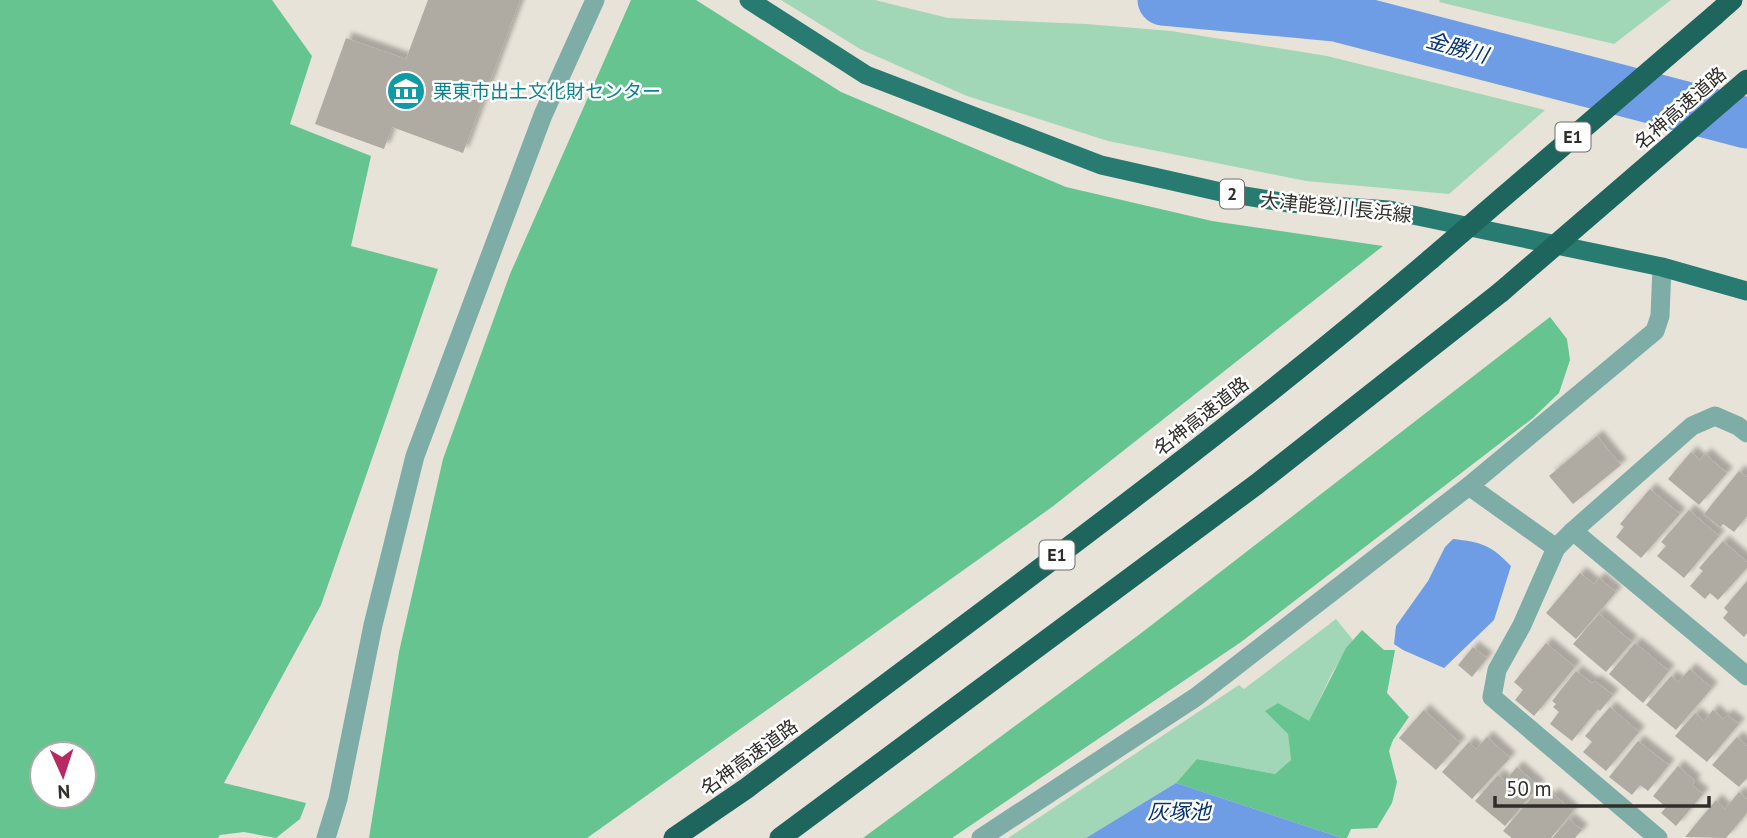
<svg xmlns="http://www.w3.org/2000/svg" width="1747" height="838" font-family="'PT Sans','Noto Sans JP',sans-serif">
<style>
.green{fill:#a1d6b6}
.forest{fill:#65c490;fill-rule:evenodd}
.water{fill:#6e9de5}
.lines{fill:none;stroke-linecap:round;stroke-linejoin:round}
.stream{stroke:#6e9de5;stroke-width:9}
.river{stroke:#6e9de5;stroke-width:51}
.building{fill:#b0aba2;filter:url(#shadow)}
.minor{stroke:#7dada6;stroke-width:19}
.tertiary{stroke:#7dada6;stroke-width:19}
.primary{stroke:#277b71;stroke-width:19}
.motorway{stroke:#1d655d;stroke-width:21}
.motorway-bridge{stroke:#1d655d;stroke-width:21}
.labels{text-anchor:middle;stroke-width:5;stroke-linejoin:round;paint-order:stroke}
.shield{fill:#fff;stroke:#6e6d6a;stroke-width:2}
.shield-label{font-size:18px;font-weight:bold;fill:#302e2a}
.culture-label{font-size:19px;fill:#0d838f;stroke:#fff;text-anchor:start}
.street-label{font-size:19px;fill:#302e2a;stroke:#fff}
.water-label{font-size:21px;font-style:italic;fill:#04316f;stroke:#fff}
</style>
<defs>
<filter id="shadow"><feDropShadow dx="6" dy="-6" stdDeviation="2" flood-color="#0004"/></filter>
</defs>
<rect width="100%" height="100%" fill="#e8e3d9"/>
<g class="green">
<path d="M 781,0 L 875,0 L 948,18 L 1086,24 L 1171,31 L 1327,56 L 1545,110 L 1449,194 L 1306,181 L 1108,141 L 967,96 L 860,49 Z"/>
<path d="M 1440,0 L 1671,0 L 1614,44 L 1439,2 Z"/>
<path d="M 1336,619 L 1353,640 L 1332,673 L 1309,722 L 1278,703 L 1266,711 L 1288,733 L 1291,760 L 1275,774 L 1197,759 L 1176,783 L 1086,838 L 1008,838 L 1239,685 L 1244,689 Z"/>
</g>
<g class="forest">
<path d="M 0,0 L 272,0 L 312,56 L 290,124 L 371,156 L 351,246 L 438,269 L 321,605 L 224,783 L 306,803 L 300,819 L 276,838 L 244,832 L 220,835 L 218,838 L 0,838 ZM 42,754 L 84,754 L 84,796 L 42,796 Z"/>
<path d="M 631,0 L 696,0 L 841,92 L 1066,187 L 1212,221 L 1383,246 L 1052,507 L 587,838 L 369,838 L 399,652 L 443,459 L 510,274 Z"/>
<path d="M 1550,317 L 1567,339 L 1570,360 L 1559,393 L 1533,418 L 1241,642 L 952,838 L 863,838 L 1140,634 Z"/>
<path d="M 1362,630 L 1384,650 L 1395,650 L 1387,693 L 1409,717 L 1393,740 L 1389,751 L 1397,782 L 1392,803 L 1377,828 L 1351,829 L 1347,838 L 1342,838 L 1176,783 L 1197,759 L 1275,774 L 1291,760 L 1288,734 L 1265,711 L 1278,703 L 1309,721 L 1346,648 Z"/>
</g>
<g class="water">
<path d="M 1453,539 C 1481,542 1491,545 1511,566 L 1494,620 L 1444,668 L 1403,650 L 1394,644 L 1396,626 L 1428,581 L 1445,547 Z"/>
<path d="M 1176,783 L 1342,838 L 1086,838 Z"/>
</g>
<g class="lines">
<path class="stream" d="M 1323,0 L 1336,16"/>
<path class="river" d="M 1163,0 L 1336,16 L 1747,123"/>
</g>
<g class="building">
<path d="M 428,0 L 520,0 L 463,153 L 392,127 L 384,149 L 315,124 L 346,38 L 406,59 Z"/>
<path d="M 1597,436 L 1621,465 L 1573,504 L 1549,476 Z"/>
<path d="M 1691,452 L 1700,460 L 1705,454 L 1727,473 L 1699,505 L 1668,479 Z"/>
<path d="M 1739,471 L 1747,477 L 1747,516 L 1734,532 L 1723,524 L 1720,527 L 1704,514 Z"/>
<path d="M 1650,489 L 1680,514 L 1641,558 L 1616,537 L 1624,527 L 1620,524 Z"/>
<path d="M 1689,510 L 1719,536 L 1684,578 L 1657,556 L 1666,546 L 1661,542 Z"/>
<path d="M 1723,541 L 1747,562 L 1747,568 L 1718,600 L 1710,593 L 1705,599 L 1690,586 L 1703,571 L 1699,568 Z"/>
<path d="M 1580,573 L 1594,584 L 1599,578 L 1616,592 L 1576,639 L 1546,613 Z"/>
<path d="M 1747,581 L 1747,633 L 1744,637 L 1723,618 L 1728,612 L 1724,608 Z"/>
<path d="M 1599,614 L 1632,642 L 1606,672 L 1573,644 Z"/>
<path d="M 1546,643 L 1575,667 L 1534,716 L 1515,700 L 1523,690 L 1514,682 Z"/>
<path d="M 1635,643 L 1669,671 L 1643,703 L 1609,674 Z"/>
<path d="M 1473,647 L 1487,658 L 1472,677 L 1458,665 Z"/>
<path d="M 1690,669 L 1712,688 L 1676,730 L 1646,705 L 1671,676 L 1678,682 Z"/>
<path d="M 1576,671 L 1592,683 L 1595,681 L 1613,695 L 1600,711 L 1598,709 L 1572,741 L 1550,724 L 1559,712 L 1553,707 L 1556,704 L 1552,701 Z"/>
<path d="M 1610,707 L 1639,732 L 1606,771 L 1583,752 L 1592,742 L 1585,736 Z"/>
<path d="M 1424,710 L 1460,743 L 1436,770 L 1399,738 Z"/>
<path d="M 1713,710 L 1723,719 L 1727,715 L 1739,724 L 1707,762 L 1675,736 L 1695,713 L 1704,721 Z"/>
<path d="M 1487,737 L 1510,758 L 1472,799 L 1442,772 L 1469,742 L 1476,749 Z"/>
<path d="M 1737,737 L 1747,746 L 1747,778 L 1739,787 L 1712,765 Z"/>
<path d="M 1638,741 L 1669,765 L 1648,791 L 1640,785 L 1632,795 L 1609,777 Z"/>
<path d="M 1678,766 L 1695,781 L 1692,785 L 1703,794 L 1676,826 L 1661,813 L 1666,807 L 1653,796 Z"/>
<path d="M 1517,767 L 1539,786 L 1505,826 L 1475,801 L 1498,775 L 1505,781 Z"/>
<path d="M 1538,790 L 1549,799 L 1553,794 L 1573,811 L 1551,838 L 1512,838 L 1503,831 Z"/>
<path d="M 1739,792 L 1747,799 L 1747,813 L 1726,838 L 1685,837 L 1716,800 L 1725,809 Z"/>
<path d="M 1569,819 L 1582,830 L 1575,838 L 1552,838 Z"/>
</g>
<g class="lines">
<g class="minor">
<path d="M 1469,486 L 1556,548"/>
<path d="M 1573,531 L 1747,676"/>
<path d="M 981,838 L 1196,697 L 1469,486 L 1655,331 L 1660,316 L 1662,267"/>
<path d="M 1658,838 L 1492,697 L 1497,670 L 1522,625 L 1556,548 L 1573,531 L 1692,426 L 1715,416 L 1738,426 L 1747,433"/>
</g>
<path class="tertiary" d="M 326,838 L 338,799 L 373,625 L 415,456 L 543,115 L 595,0"/>
<path class="primary" d="M 749,0 L 866,75 L 1101,165 L 1221,192 L 1288,203 L 1389,210 L 1662,267 L 1747,291"/>
<g class="motorway">
<path d="M 1715,15 L 1732,0"/>
<path d="M 674,838 L 747,788 C 977,615 1212,446 1431,259"/>
<path d="M 780,838 L 1257,484 L 1501,292"/>
</g>
<g class="motorway-bridge">
<path d="M 1431,259 L 1715,15"/>
<path d="M 1501,292 L 1747,80"/>
</g>
</g>
<defs>
<symbol id="museum-disc" viewBox="-11 -11 22 22"><circle r="9.5" fill="#0f9aa8" stroke="#fff"/><path d="M0-6L6-3V-2H-6V-3ZM-5-1h2V3h-2ZM-1-1h2V3h-2ZM3-1h2V3H3ZM-6 4H6V6H-6Z" fill="#fff"/></symbol>
</defs>
<g fill-rule="evenodd">
<use href="#museum-disc" x="384" y="69" width="44" height="44"/>
</g>
<g class="labels">
<g class="shield">
<rect x="1555.5" y="122.5" width="35" height="29" rx="5"/>
<rect x="1220" y="179.5" width="24" height="29" rx="5"/>
<rect x="1039.5" y="540.5" width="35" height="29" rx="5"/>
</g>
<g class="shield-label">
<text x="1573" y="143">E1</text>
<text x="1232" y="200">2</text>
<text x="1057" y="561">E1</text>
</g>
<g class="culture-label">
<text x="433" y="98">栗東市出土文化財センター</text>
</g>
<g class="street-label">
<text transform="translate(1680 108) rotate(-41)" y="7">名神高速道路</text>
<text transform="translate(1336 207) rotate(6)" y="7">大津能登川長浜線</text>
<text transform="translate(1201 416) rotate(-38)" y="7">名神高速道路</text>
<text transform="translate(749 757) rotate(-36)" y="7">名神高速道路</text>
</g>
<g class="water-label">
<text transform="translate(1457 48) rotate(15)" y="7">金勝川</text>
<text x="1179" y="819">灰塚池</text>
</g>
</g>
<g transform="translate(63 775) rotate(177)"><circle r="33" fill="#ffffff" stroke="#acabaa" stroke-width="2"/>
<path d="M0-5L12 26L0 18L-12 26Z" fill="#b62a61"/>
<text y="-10" font-size="19" font-weight="bold" text-anchor="middle" fill="#302e2a">N</text>
</g>
<path d="M1495 796v10h214v-10" fill="none" stroke="#302e2a" stroke-width="3.5"/>
<text x="1506" y="796" font-size="21" fill="#302e2a" stroke="#ffffff" stroke-width="5" paint-order="stroke">50 m</text>
</svg>
